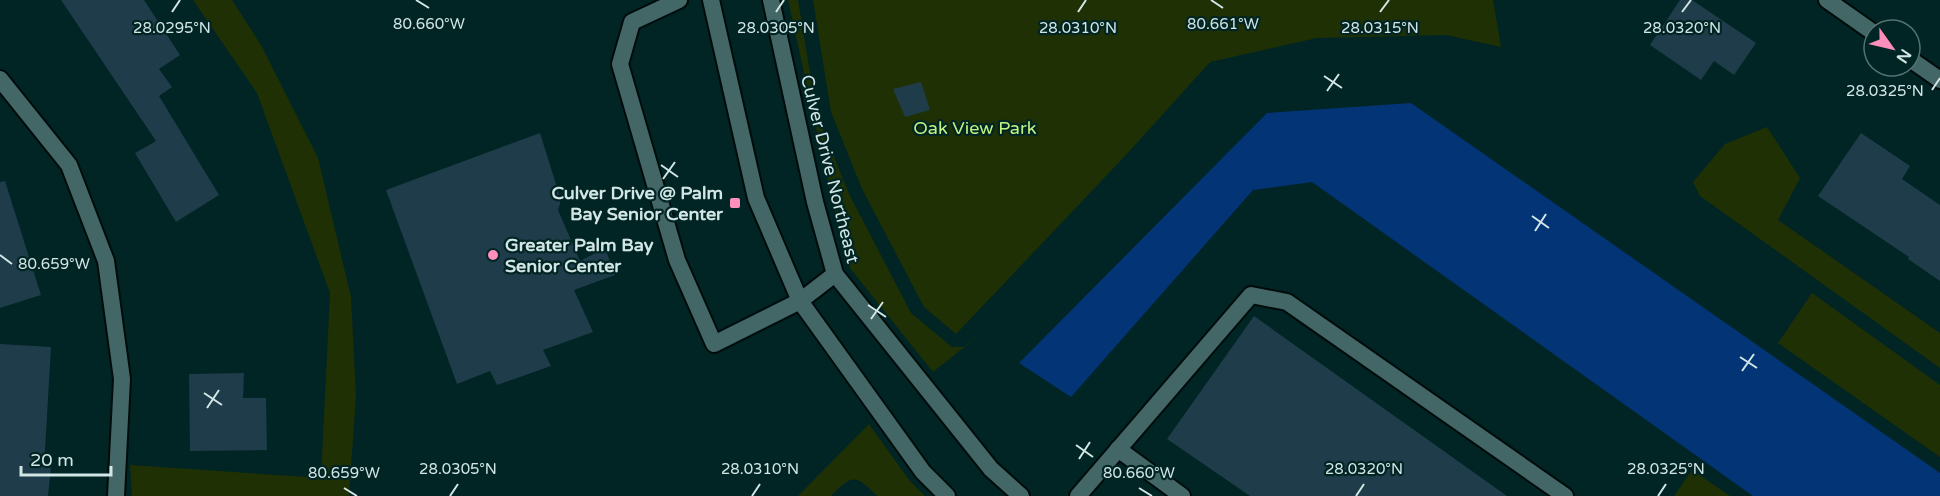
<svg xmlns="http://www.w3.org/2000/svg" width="1940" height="496" font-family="'Varela Round',sans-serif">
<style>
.green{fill:#1f3005}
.water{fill:#023476}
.building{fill:#1e3c49}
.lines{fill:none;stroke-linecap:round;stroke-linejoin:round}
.service-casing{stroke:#000c0b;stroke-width:20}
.minor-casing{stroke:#000c0b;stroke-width:20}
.tertiary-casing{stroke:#000c0b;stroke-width:20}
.service{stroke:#426766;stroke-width:16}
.minor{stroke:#426766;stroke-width:16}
.tertiary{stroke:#426766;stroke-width:16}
.ticks{fill:none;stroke:#d2e6e5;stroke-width:2}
.poi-dot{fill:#fe8ebb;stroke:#002524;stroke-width:2}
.labels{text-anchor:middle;stroke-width:4.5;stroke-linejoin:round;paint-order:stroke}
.park-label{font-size:18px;fill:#bff380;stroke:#002524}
.street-label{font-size:18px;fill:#d2e6e5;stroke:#002524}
.poi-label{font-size:18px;font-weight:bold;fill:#d2e6e5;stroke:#002524;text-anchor:end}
.ticks-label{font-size:15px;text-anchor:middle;fill:#d2e6e5;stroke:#002524;stroke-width:4.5;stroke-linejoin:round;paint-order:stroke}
</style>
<rect width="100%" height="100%" fill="#002524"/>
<g class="green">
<path d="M 193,0 L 232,0 L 261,45 L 318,158 L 351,297 L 356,396 L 349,496 L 132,496 L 130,465 L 321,478 L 330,293 L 257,93 Z"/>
<path d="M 788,0 L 798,0 L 817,115 L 849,194 L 911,313 L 952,347 L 964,347 L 979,332 L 967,345 L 933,372 L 850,268 L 832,200 Z"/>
<path d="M 813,0 L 1493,0 L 1501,47 L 1446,35 L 1317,38 L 1210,62 L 1125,156 L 956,334 L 924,307 L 862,189 L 831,112 Z"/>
<path d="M 1767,127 L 1800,178 L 1778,220 L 1940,333 L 1940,368 L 1700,196 L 1693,182 L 1725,144 Z"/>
<path d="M 1812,293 L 1940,385 L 1940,457 L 1778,343 Z"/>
<path d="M 869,424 L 909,480 L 925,496 L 877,496 C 856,474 852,474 831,496 L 798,496 Z"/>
<path d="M 1692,470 L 1730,496 L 1674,496 Z"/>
</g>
<path class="water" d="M 1411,103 L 1940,473 L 1940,496 L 1753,496 L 1312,182 L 1253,190 L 1071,397 L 1019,363 L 1267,113 Z"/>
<g class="building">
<path d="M 61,0 L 144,0 L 180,55 L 159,69 L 172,87 L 159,96 L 219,195 L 176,222 L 135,153 L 156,141 Z"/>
<path d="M 1680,0 L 1692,0 L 1756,43 L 1734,75 L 1714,61 L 1701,80 L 1650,45 Z"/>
<path d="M 921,82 L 930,110 L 905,117 L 893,89 Z"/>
<path d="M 540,133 L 561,200 L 558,210 L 580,261 L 605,248 L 615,275 L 574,290 L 593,332 L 543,350 L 551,366 L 497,385 L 490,371 L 457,384 L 386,190 Z"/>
<path d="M 1861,133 L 1910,166 L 1902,179 L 1940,205 L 1940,281 L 1908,259 L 1909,257 L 1818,196 Z"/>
<path d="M 5,181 L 41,295 L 0,308 L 0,182 Z"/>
<path d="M 1254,316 L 1507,496 L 1250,496 L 1167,439 Z"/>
<path d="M 0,344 L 51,347 L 44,467 L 51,468 L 48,496 L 0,496 Z"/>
<path d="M 244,373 L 243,398 L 266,398 L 267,450 L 190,451 L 189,374 Z"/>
</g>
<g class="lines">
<defs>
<g id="service">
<path d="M 679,0 L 632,22 L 620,64 L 677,260 L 714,344 L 800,301 L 835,274"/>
<path d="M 1118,449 L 1182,496"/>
<path d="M 1078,496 L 1251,295 L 1287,302 L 1565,496"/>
</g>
<g id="minor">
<path d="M 1827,0 L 1874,33"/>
<path d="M 1910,59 L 1940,80"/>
<path d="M 0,79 L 69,165 L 106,261 L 122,379 L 116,496"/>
</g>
<g id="tertiary">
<path d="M 711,0 L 756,198 L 800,301 L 923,472 L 947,496"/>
<path d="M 771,0 L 815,202 L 835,274 L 991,469 L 1021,496"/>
</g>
</defs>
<use href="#service" class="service-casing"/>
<use href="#minor" class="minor-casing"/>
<use href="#tertiary" class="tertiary-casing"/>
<use href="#service" class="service"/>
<use href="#minor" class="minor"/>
<use href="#tertiary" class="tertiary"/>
</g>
<path class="ticks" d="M 416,0 L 429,8M 1211,0 L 1223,8M 172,12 L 180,0M 776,12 L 784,0M 1078,12 L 1086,0M 1380,12 L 1389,0M 1682,12 L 1691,0M 1324,76 L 1342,88M 1932,90 L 1940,78M 1327,91 L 1339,74M 661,165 L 678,177M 663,179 L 675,162M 1532,216 L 1549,228M 1535,231 L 1546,214M 0,255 L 12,264M 868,305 L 886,317M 871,319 L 883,302M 1740,357 L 1757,368M 1742,371 L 1754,354M 204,393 L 222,405M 207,408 L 219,390M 1076,445 L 1093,457M 1079,459 L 1090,442M 344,488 L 357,496M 1139,488 L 1152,496M 450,496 L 458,484M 752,496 L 760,484M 1356,496 L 1364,484M 1658,496 L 1666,484"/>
<g class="poi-dot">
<rect x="729" y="197" width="12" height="12" rx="3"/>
<circle cx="493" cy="255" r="6"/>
</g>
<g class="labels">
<g class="park-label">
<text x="975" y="134">Oak View Park</text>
</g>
<g class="street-label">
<text transform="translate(830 169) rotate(76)" y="6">Culver Drive Northeast</text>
</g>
<g class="poi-label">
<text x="723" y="199">Culver Drive @ Palm<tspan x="723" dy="21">Bay Senior Center</tspan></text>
<text x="505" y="251" text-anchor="start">Greater Palm Bay<tspan x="505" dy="21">Senior Center</tspan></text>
</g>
</g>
<g class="ticks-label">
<text x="429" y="29">80.660°W</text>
<text x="1223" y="29">80.661°W</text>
<text x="1682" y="33">28.0320°N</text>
<text x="172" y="33">28.0295°N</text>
<text x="776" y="33">28.0305°N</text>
<text x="1078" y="33">28.0310°N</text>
<text x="1380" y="33">28.0315°N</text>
<text x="1885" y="96">28.0325°N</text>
<text x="54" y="269">80.659°W</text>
<text x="458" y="474">28.0305°N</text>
<text x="760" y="474">28.0310°N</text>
<text x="1364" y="474">28.0320°N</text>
<text x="1666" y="474">28.0325°N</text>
<text x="344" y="478">80.659°W</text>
<text x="1139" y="478">80.660°W</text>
</g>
<g transform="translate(1892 48) rotate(124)"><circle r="28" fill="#002524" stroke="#547271" stroke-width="1.5"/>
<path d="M0-4.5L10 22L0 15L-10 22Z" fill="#fe8ebb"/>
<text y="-9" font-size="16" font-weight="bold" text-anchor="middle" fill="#d2e6e5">N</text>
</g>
<path d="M21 466v9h90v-9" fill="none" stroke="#d2e6e5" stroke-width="3"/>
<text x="30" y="466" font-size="18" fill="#d2e6e5" stroke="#002524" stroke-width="4.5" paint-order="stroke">20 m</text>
</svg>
